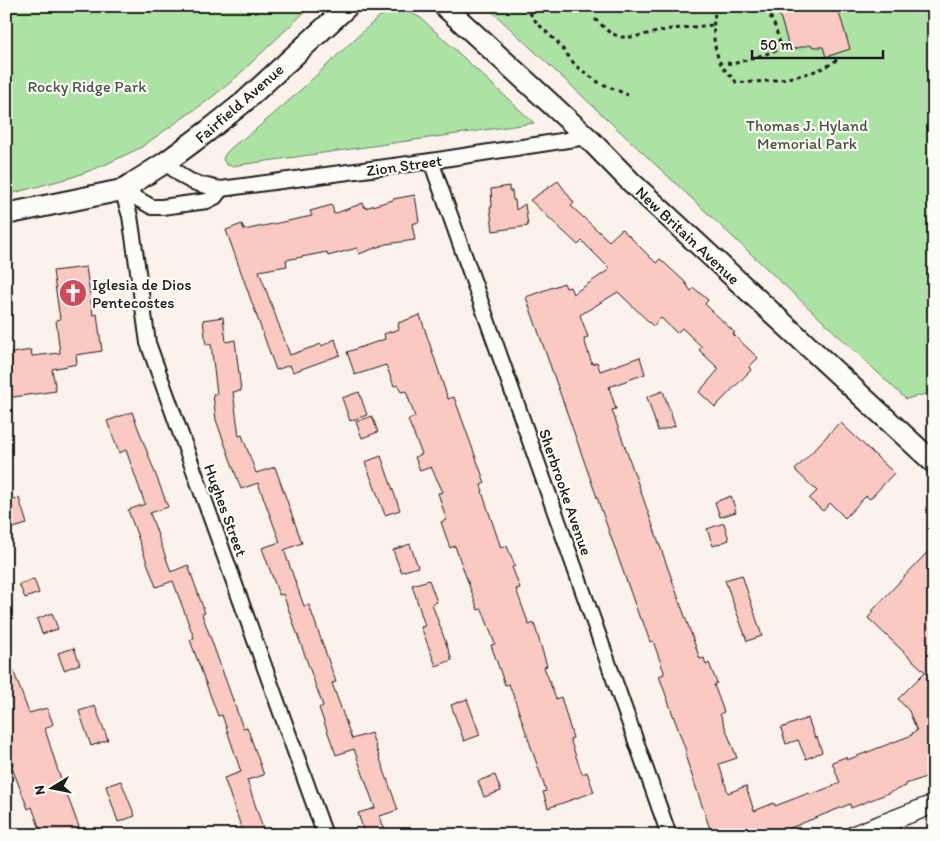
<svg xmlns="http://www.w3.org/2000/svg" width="940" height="841" font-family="Itim,sans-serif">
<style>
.green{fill:#ade2a5;stroke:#647f60}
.building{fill:#f9c9c2;stroke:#1c1c1c}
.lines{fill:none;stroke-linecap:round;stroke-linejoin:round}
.minor-casing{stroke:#1c1c1c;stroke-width:18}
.tertiary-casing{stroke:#1c1c1c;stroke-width:21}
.secondary-casing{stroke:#1c1c1c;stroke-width:24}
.path{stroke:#1c1c1c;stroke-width:3;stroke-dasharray:4 4;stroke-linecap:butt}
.minor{stroke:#fdfcf7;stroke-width:14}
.tertiary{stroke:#fdfcf7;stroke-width:18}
.secondary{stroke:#fdfcf7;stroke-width:20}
.labels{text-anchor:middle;stroke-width:4.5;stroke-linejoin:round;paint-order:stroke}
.park-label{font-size:16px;fill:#485745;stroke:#fdfcf7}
.street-label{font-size:16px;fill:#1c1c1c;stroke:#fdfcf7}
.poi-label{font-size:16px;fill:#1c1c1c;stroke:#fdfcf7;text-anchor:start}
</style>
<rect width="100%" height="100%" fill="#fcf2ec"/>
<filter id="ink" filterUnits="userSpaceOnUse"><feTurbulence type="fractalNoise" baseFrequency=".02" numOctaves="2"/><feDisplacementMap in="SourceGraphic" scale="10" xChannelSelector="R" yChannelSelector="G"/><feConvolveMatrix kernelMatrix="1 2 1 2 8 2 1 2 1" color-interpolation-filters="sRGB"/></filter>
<g filter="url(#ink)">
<g class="green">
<path d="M 6,6 L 311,6 L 231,82 L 207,101 L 140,148 L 102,166 L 73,177 L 6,195 Z"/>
<path d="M 486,6 L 934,6 L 934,392 L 906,399 Z"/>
<path d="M 396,10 L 407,11 L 421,18 L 534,123 L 232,166 L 227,165 L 223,160 C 224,149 247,137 256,129 C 299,94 338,53 380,16 Z"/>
</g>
<g class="building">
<path d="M 777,6 L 837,6 L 850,49 L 826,57 L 823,47 L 815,47 L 809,45 L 790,50 Z"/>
<path d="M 558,181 L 574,203 L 571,206 L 609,241 L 622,229 L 656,263 L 660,259 L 684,281 L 691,291 L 694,288 L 708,300 L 705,304 L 735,333 L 733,334 L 758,358 L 749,367 L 751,370 L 715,407 L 699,392 L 719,369 L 699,350 L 702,347 L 682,328 L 677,333 L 661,318 L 653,326 L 618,292 L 580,315 L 588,337 L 584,339 L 592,364 L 597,362 L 600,371 L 640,357 L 645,374 L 609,387 L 616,409 L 612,410 L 700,659 L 704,658 L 706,665 L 709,663 L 717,683 L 714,685 L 724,712 L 720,714 L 737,758 L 719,764 L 728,793 L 746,786 L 754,811 L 774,803 L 775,806 L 809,793 L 810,795 L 840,783 L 832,762 L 846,757 L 847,760 L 912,735 L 912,733 L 917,731 L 909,711 L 898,699 L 925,672 L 868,618 L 873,612 L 872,611 L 934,545 L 934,774 L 906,784 L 906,786 L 851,808 L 850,804 L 773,835 L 712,835 L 685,755 L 687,754 L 659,676 L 664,674 L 664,672 L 653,641 L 650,642 L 642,619 L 640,619 L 526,297 L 564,283 L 566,288 L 570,287 L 573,294 L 610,269 L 582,241 L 578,245 L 530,200 Z"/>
<path d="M 509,186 L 509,191 L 512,191 L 513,200 L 515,200 L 516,210 L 525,204 L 528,226 L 493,231 L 490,207 L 492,207 L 491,189 Z"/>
<path d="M 415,195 L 419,222 L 412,224 L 415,240 L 386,244 L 359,254 L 357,248 L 328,256 L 327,252 L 322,253 L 286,260 L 287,266 L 259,271 L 290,355 L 321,344 L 322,346 L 335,339 L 340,355 L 293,372 L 290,365 L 276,370 L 226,230 L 242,224 L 244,230 L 312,216 L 310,211 L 332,205 L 334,214 L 363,203 L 365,208 L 393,200 L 393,199 Z"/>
<path d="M 86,267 L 93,315 L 97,314 L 102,351 L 76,355 L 77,364 L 52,369 L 56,391 L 6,398 L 6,354 L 31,350 L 32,356 L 60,353 L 56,320 L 60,319 L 53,271 Z"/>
<path d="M 420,315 L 448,399 L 454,397 L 485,483 L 481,485 L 483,491 L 482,492 L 501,548 L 507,546 L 515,566 L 512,567 L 520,588 L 516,589 L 529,625 L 534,623 L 547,666 L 544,667 L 556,699 L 561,697 L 573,738 L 570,739 L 582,774 L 587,772 L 594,792 L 548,808 L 543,792 L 546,791 L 540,773 L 511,689 L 509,684 L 505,685 L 491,645 L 495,644 L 482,609 L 478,610 L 455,546 L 450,548 L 441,522 L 446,520 L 446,518 L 438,493 L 443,492 L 431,467 L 420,471 L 415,457 L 422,454 L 408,420 L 415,417 L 406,391 L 401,392 L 398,385 L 394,386 L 386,365 L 355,375 L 347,352 L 385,339 L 384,334 L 399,329 L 398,323 Z"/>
<path d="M 223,317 L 226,342 L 235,340 L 241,391 L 233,392 L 239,436 L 242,435 L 256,473 L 275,467 L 302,543 L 284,550 L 304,606 L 309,605 L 336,682 L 332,683 L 352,739 L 371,733 L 398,810 L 380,816 L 386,835 L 365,835 L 358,813 L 375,808 L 354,749 L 336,755 L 319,708 L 323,706 L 283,594 L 279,595 L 262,548 L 280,542 L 258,483 L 241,489 L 216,420 L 213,394 L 217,394 L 211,344 L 206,345 L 203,320 Z"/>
<path d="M 663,391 L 675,426 L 658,431 L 647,397 Z"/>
<path d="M 359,392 L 367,415 L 350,421 L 342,398 Z"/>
<path d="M 132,412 L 168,507 L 150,513 L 171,572 L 188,565 L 205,613 L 202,614 L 243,728 L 247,727 L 264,775 L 247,780 L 265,835 L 244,835 L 224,778 L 241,772 L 222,715 L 218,716 L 190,640 L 194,638 L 173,581 L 156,587 L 128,510 L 145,504 L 126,450 L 119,453 L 107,421 Z"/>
<path d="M 372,416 L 378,432 L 362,438 L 356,422 Z"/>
<path d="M 840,422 L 894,473 L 870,499 L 866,496 L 845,518 L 830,503 L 823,511 L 809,499 L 817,491 L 795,470 Z"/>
<path d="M 381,456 L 400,510 L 385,515 L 365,462 Z"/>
<path d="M 731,496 L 736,512 L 720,517 L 715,502 Z"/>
<path d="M 19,498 L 27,524 L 10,529 L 6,518 L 6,503 Z"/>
<path d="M 724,523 L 729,540 L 713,546 L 707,529 Z"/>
<path d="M 410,544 L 418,567 L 401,572 L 393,550 Z"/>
<path d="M 742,575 L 762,636 L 747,641 L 725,580 Z"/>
<path d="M 34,579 L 39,593 L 25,598 L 19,584 Z"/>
<path d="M 429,580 L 437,602 L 432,604 L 452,660 L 436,666 L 421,627 L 425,626 L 412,585 Z"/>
<path d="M 52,613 L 58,629 L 42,634 L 37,619 Z"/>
<path d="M 74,648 L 80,664 L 64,670 L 58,653 Z"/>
<path d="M 6,656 L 8,656 L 29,713 L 47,708 L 53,724 L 45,729 L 58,771 L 82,835 L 42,835 L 32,807 L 28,809 L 11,765 L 13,765 L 6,734 Z"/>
<path d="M 467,699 L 480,735 L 464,741 L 451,705 Z"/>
<path d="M 95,706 L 108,740 L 91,746 L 79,711 Z"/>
<path d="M 808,718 L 815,738 L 817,737 L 822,752 L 806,759 L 798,740 L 786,744 L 781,728 Z"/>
<path d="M 495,775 L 501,791 L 484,797 L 478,781 Z"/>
<path d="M 121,781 L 135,816 L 118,822 L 106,786 Z"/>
</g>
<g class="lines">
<defs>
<g id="minor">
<path d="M 431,161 L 669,835"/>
<path d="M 166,162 C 186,182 194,184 221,189 L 431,161 L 587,137"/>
<path d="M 122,190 L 130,216 L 134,243 L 148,343 L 325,835"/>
<path d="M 122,190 L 152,207 L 162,207 L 207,201 L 215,197 L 221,189"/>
</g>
<path id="tertiary" d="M 854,835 L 934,804"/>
<g id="secondary">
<path d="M 444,6 L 587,137 L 630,181 L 934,463"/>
<path d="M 6,214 L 122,190 L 166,162 L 209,130 L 244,102 L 348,6"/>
</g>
</defs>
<use href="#minor" class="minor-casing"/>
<use href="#tertiary" class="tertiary-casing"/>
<use href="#secondary" class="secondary-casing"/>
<g class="path">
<path d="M 525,6 L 537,23 L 558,43 L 576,66 L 598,82 L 628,95"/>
<path d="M 717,6 C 711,22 713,49 721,64 C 724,70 731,76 736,82 C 759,84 823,76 838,58"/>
<path d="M 595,19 L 610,33 L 621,37 L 633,37 L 671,29 L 713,25"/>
<path d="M 727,63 L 733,64 L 782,49 L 774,24 L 765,6"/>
</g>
<use href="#minor" class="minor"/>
<use href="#tertiary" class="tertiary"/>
<use href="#secondary" class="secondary"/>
</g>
</g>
<defs>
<symbol id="church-disc" viewBox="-11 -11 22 22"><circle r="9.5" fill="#d1495b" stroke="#fdfcf7"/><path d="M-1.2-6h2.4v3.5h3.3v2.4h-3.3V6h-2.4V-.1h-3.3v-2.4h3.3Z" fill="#fff"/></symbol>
</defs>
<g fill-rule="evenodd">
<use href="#church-disc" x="57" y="277" width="32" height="32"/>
</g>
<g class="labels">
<g class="park-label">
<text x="87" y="92">Rocky Ridge Park</text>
<text x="807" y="131">Thomas J. Hyland<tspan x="807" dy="18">Memorial Park</tspan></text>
</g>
<g class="street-label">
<text transform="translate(239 103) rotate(-41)" y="6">Fairfield Avenue</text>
<text transform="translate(404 165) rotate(-8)" y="6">Zion Street</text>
<text transform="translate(688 235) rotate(43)" y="6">New Britain Avenue</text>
<text transform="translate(566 492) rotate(71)" y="6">Sherbrooke Avenue</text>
<text transform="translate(226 510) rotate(70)" y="6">Hughes Street</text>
</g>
<g class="poi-label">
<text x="92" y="290">Iglesia de Dios<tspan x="92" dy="18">Pentecostes</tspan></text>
</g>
</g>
<rect width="940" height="841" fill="none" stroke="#fdfcf7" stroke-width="25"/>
<rect x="12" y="12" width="915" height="816" fill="none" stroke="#1c1c1c" stroke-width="2" filter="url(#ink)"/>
<g transform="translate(52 788) rotate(260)" stroke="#fdfcf7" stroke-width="4" paint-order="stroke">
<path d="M0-4L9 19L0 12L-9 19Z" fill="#1c1c1c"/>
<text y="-8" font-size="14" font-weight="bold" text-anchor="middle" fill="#1c1c1c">N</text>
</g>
<path d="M752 50v8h131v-8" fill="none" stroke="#1c1c1c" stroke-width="2.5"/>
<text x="760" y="50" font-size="15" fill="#1c1c1c" stroke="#fdfcf7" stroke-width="4" paint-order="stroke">50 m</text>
</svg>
